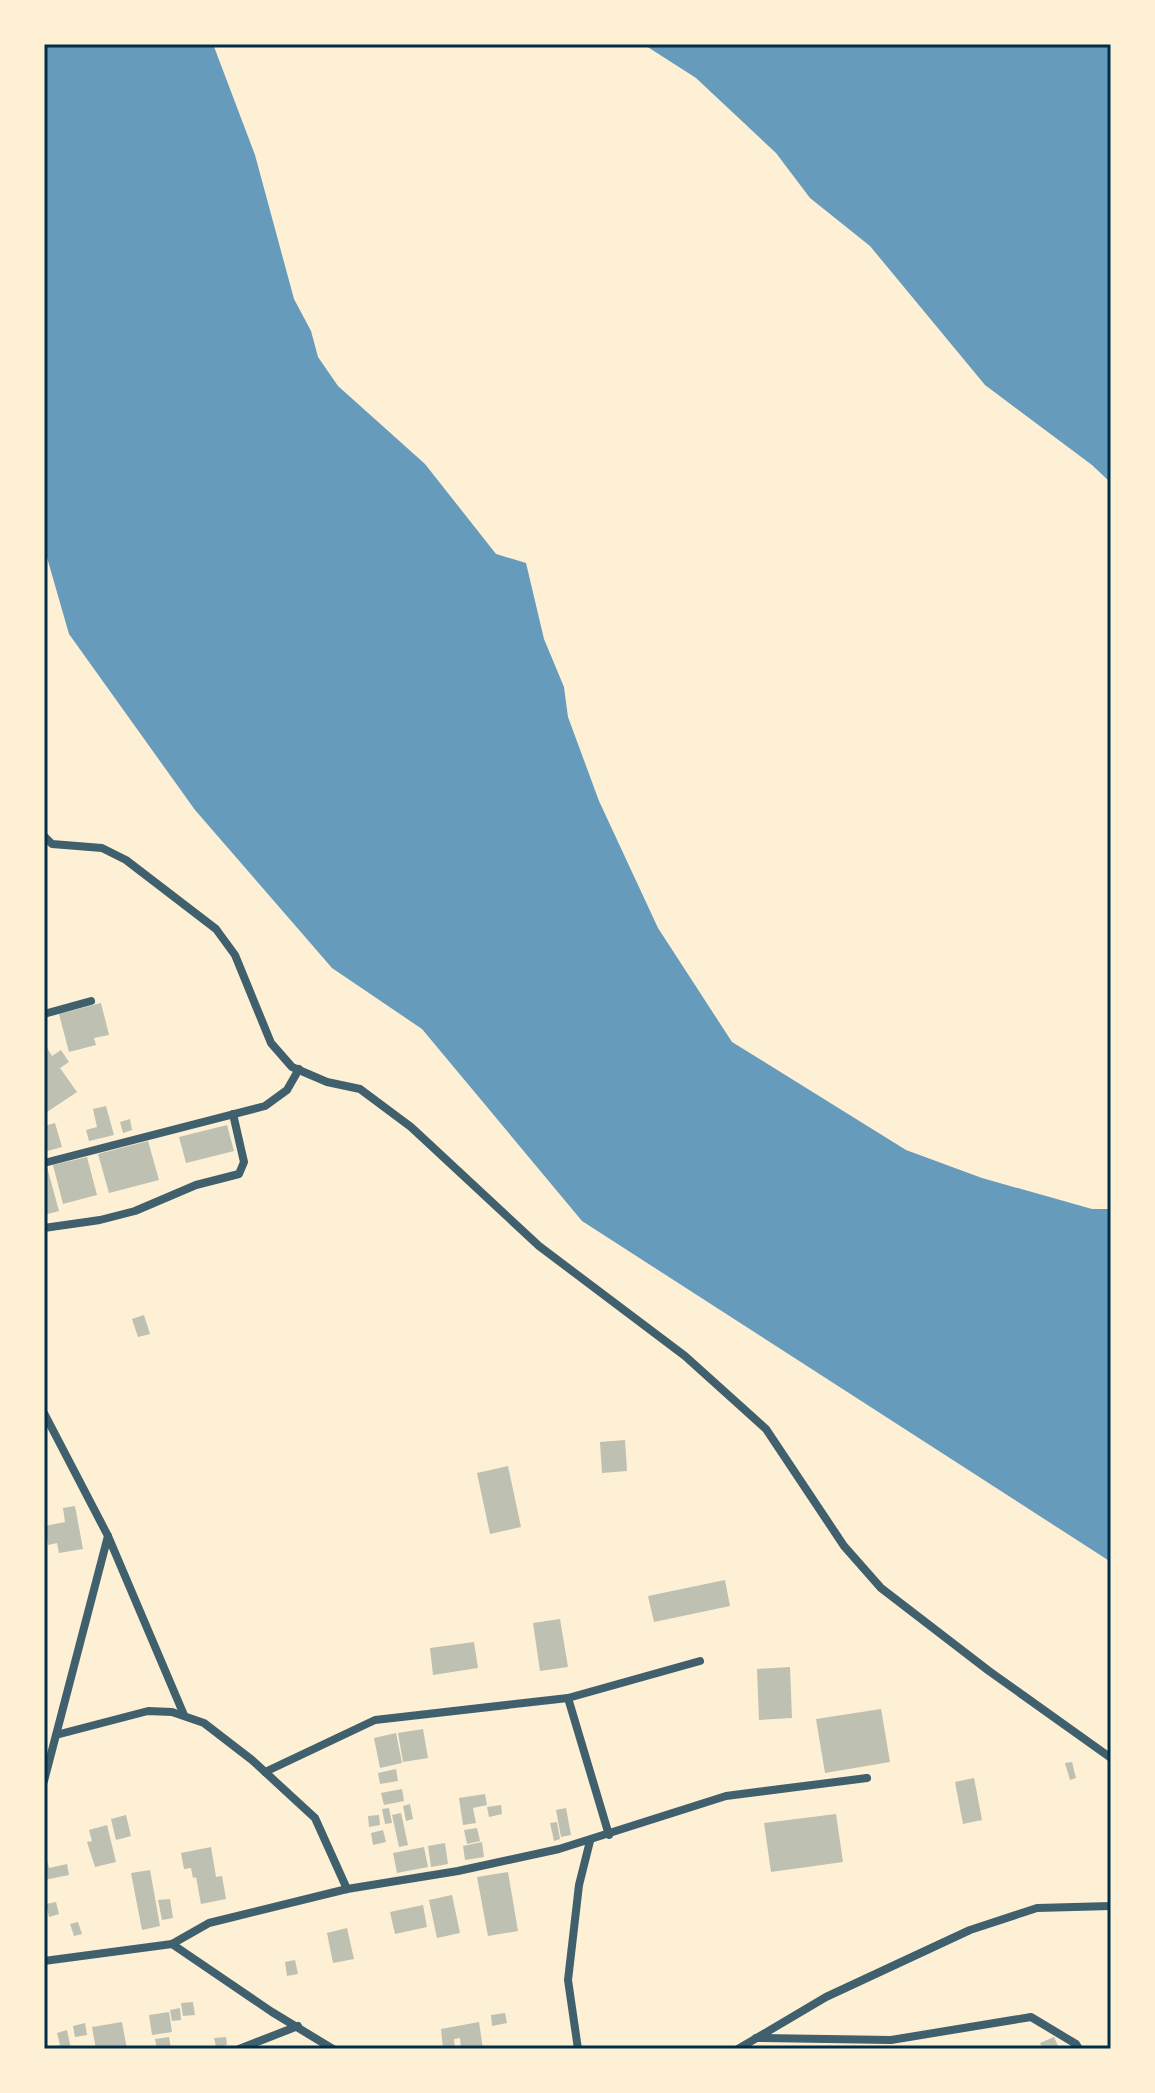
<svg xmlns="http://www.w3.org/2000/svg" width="1155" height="2093" font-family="'Alegreya Sans',sans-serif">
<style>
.water{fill:#669bbc}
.building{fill:#bec0b2}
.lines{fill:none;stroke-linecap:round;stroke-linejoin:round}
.minor{stroke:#3f606c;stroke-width:8}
.neatline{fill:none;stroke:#003049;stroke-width:3}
</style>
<rect width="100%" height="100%" fill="#fdf0d5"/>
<g class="water">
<path d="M 44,44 L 213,44 L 255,155 L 294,299 L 311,331 L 318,357 L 338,386 L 425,464 L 496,554 L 526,563 L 544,639 L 564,687 L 568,717 L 599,801 L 658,928 L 732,1042 L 906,1150 L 982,1178 L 1092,1209 L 1111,1209 L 1111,1562 L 582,1221 L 422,1029 L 332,968 L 195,810 L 69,634 L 44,547 Z"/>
<path d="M 643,44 L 1111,44 L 1111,483 L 1092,465 L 985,385 L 870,246 L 810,198 L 776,153 L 696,78 Z"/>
</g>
<g class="building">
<path d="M 101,1003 L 109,1035 L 94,1038 L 96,1045 L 69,1052 L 59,1014 Z"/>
<path d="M 44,1043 L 52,1056 L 61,1050 L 69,1062 L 60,1068 L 77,1092 L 44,1114 Z"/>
<path d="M 106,1106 L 114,1135 L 89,1141 L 86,1130 L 97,1127 L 93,1109 Z"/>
<path d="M 130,1119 L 132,1130 L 123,1133 L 120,1122 Z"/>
<path d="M 55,1123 L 62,1147 L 44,1152 L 44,1126 Z"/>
<path d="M 227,1125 L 234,1151 L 186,1163 L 179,1137 Z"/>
<path d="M 148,1141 L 159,1180 L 109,1193 L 98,1154 Z"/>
<path d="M 87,1157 L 97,1195 L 63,1204 L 53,1165 Z"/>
<path d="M 47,1167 L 59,1211 L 44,1215 L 44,1168 Z"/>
<path d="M 144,1315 L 150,1334 L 138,1337 L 132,1319 Z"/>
<path d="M 625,1440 L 627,1471 L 602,1473 L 600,1442 Z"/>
<path d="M 508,1466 L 521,1527 L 490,1534 L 477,1473 Z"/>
<path d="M 75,1506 L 83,1549 L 59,1553 L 57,1543 L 48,1545 L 45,1526 L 65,1522 L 63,1508 Z"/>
<path d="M 725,1580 L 730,1606 L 654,1622 L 648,1596 Z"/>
<path d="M 560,1619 L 568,1667 L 540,1671 L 533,1623 Z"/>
<path d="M 474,1642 L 478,1668 L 433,1675 L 430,1648 Z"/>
<path d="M 790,1667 L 792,1718 L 759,1720 L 757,1669 Z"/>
<path d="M 881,1709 L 890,1762 L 825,1773 L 816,1719 Z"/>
<path d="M 423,1729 L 428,1758 L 403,1762 L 398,1733 Z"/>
<path d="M 396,1733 L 402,1763 L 380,1768 L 374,1738 Z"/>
<path d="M 1072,1762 L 1076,1778 L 1070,1780 L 1065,1763 Z"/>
<path d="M 396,1769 L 398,1781 L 380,1784 L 378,1773 Z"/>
<path d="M 974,1778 L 982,1820 L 963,1824 L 955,1782 Z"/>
<path d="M 402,1789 L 404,1801 L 384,1805 L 381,1793 Z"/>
<path d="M 485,1794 L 487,1805 L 473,1808 L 476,1823 L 463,1825 L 459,1798 Z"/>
<path d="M 410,1804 L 413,1819 L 406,1821 L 403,1806 Z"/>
<path d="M 501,1805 L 502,1814 L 489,1817 L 487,1807 Z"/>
<path d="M 389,1808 L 392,1823 L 385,1824 L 382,1809 Z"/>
<path d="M 566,1808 L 571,1835 L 561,1837 L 556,1810 Z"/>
<path d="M 401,1813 L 408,1845 L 399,1847 L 392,1815 Z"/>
<path d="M 836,1814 L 843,1862 L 771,1872 L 764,1823 Z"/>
<path d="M 126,1815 L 131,1836 L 116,1840 L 111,1819 Z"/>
<path d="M 379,1815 L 380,1825 L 369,1827 L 368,1816 Z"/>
<path d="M 557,1822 L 560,1839 L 554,1841 L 550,1823 Z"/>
<path d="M 107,1825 L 116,1862 L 95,1867 L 87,1842 L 92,1841 L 89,1830 Z"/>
<path d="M 477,1828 L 480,1841 L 467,1844 L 464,1830 Z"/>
<path d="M 383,1830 L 386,1842 L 373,1845 L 371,1833 Z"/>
<path d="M 482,1842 L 484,1857 L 465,1860 L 463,1846 Z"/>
<path d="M 445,1843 L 448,1864 L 431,1867 L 428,1846 Z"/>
<path d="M 211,1847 L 216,1877 L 222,1876 L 226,1899 L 201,1904 L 196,1877 L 193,1878 L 191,1868 L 184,1869 L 181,1853 Z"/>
<path d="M 424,1847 L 428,1867 L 397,1873 L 393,1853 Z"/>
<path d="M 44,1848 L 49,1868 L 67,1864 L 69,1875 L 44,1880 Z"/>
<path d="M 150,1870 L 160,1926 L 142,1930 L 131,1873 Z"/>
<path d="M 508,1872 L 518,1931 L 488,1936 L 477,1877 Z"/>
<path d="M 452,1895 L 460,1933 L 437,1938 L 429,1900 Z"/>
<path d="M 170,1899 L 173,1918 L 162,1920 L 158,1900 Z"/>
<path d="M 56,1902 L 59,1914 L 49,1917 L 46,1904 Z"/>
<path d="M 423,1905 L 427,1927 L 395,1934 L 390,1912 Z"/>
<path d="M 78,1922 L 82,1934 L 74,1936 L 70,1924 Z"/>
<path d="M 347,1928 L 354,1959 L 333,1963 L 327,1933 Z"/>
<path d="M 295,1960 L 298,1974 L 287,1976 L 285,1962 Z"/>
<path d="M 193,2002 L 195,2015 L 183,2016 L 181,2003 Z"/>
<path d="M 180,2008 L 181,2020 L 172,2021 L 170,2010 Z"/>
<path d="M 169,2012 L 172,2032 L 152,2035 L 149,2015 Z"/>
<path d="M 505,2013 L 507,2023 L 492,2026 L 491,2015 Z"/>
<path d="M 122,2022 L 127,2049 L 96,2049 L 92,2027 Z"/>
<path d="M 479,2022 L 483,2049 L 461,2049 L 460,2038 L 454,2039 L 455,2049 L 443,2049 L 441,2029 Z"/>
<path d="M 85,2023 L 87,2035 L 75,2037 L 73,2026 Z"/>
<path d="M 67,2030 L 71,2049 L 46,2049 L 60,2045 L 57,2033 Z"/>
<path d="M 169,2037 L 171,2049 L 157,2049 L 155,2039 Z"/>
<path d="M 226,2037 L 227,2045 L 216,2047 L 214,2038 Z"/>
<path d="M 1054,2037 L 1058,2046 L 1043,2049 L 1040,2043 Z"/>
</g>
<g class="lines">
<g class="minor">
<path d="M 44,836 L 52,844 L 102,848 L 126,860 L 216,929 L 235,955 L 271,1043 L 292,1067 L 327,1082 L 360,1089 L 411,1127 L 539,1246 L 685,1356 L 766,1429 L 844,1546 L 881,1588 L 989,1671 L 1111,1758"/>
<path d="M 44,1014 L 91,1001"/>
<path d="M 44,1163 L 265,1106 L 287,1090 L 299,1069"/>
<path d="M 44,1228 L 100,1220 L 135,1211 L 196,1185 L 239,1174 L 244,1162 L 233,1114"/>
<path d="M 44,1413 L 108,1536 L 184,1715"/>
<path d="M 568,1698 L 609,1835"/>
<path d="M 56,1735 L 108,1536"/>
<path d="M 265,1772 L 375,1720 L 568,1698 L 700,1661"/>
<path d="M 44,1781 L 56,1735 L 148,1711 L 172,1712 L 204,1723 L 252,1760 L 315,1818 L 347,1889"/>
<path d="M 172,1944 L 272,2012 L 333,2049"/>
<path d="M 44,1961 L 172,1944 L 209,1923 L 347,1889 L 458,1871 L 559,1849 L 726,1796 L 867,1778"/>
<path d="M 756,2038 L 891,2040 L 1031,2017 L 1076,2044 L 1079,2049"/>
<path d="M 239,2049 L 298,2026"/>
<path d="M 578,2049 L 568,1980 L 579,1885 L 590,1841"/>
<path d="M 738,2049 L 826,1997 L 970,1930 L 1037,1908 L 1111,1906"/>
</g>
</g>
<rect width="1155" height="2093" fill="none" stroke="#fdf0d5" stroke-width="92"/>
<rect x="46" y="46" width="1063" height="2001" class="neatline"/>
</svg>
